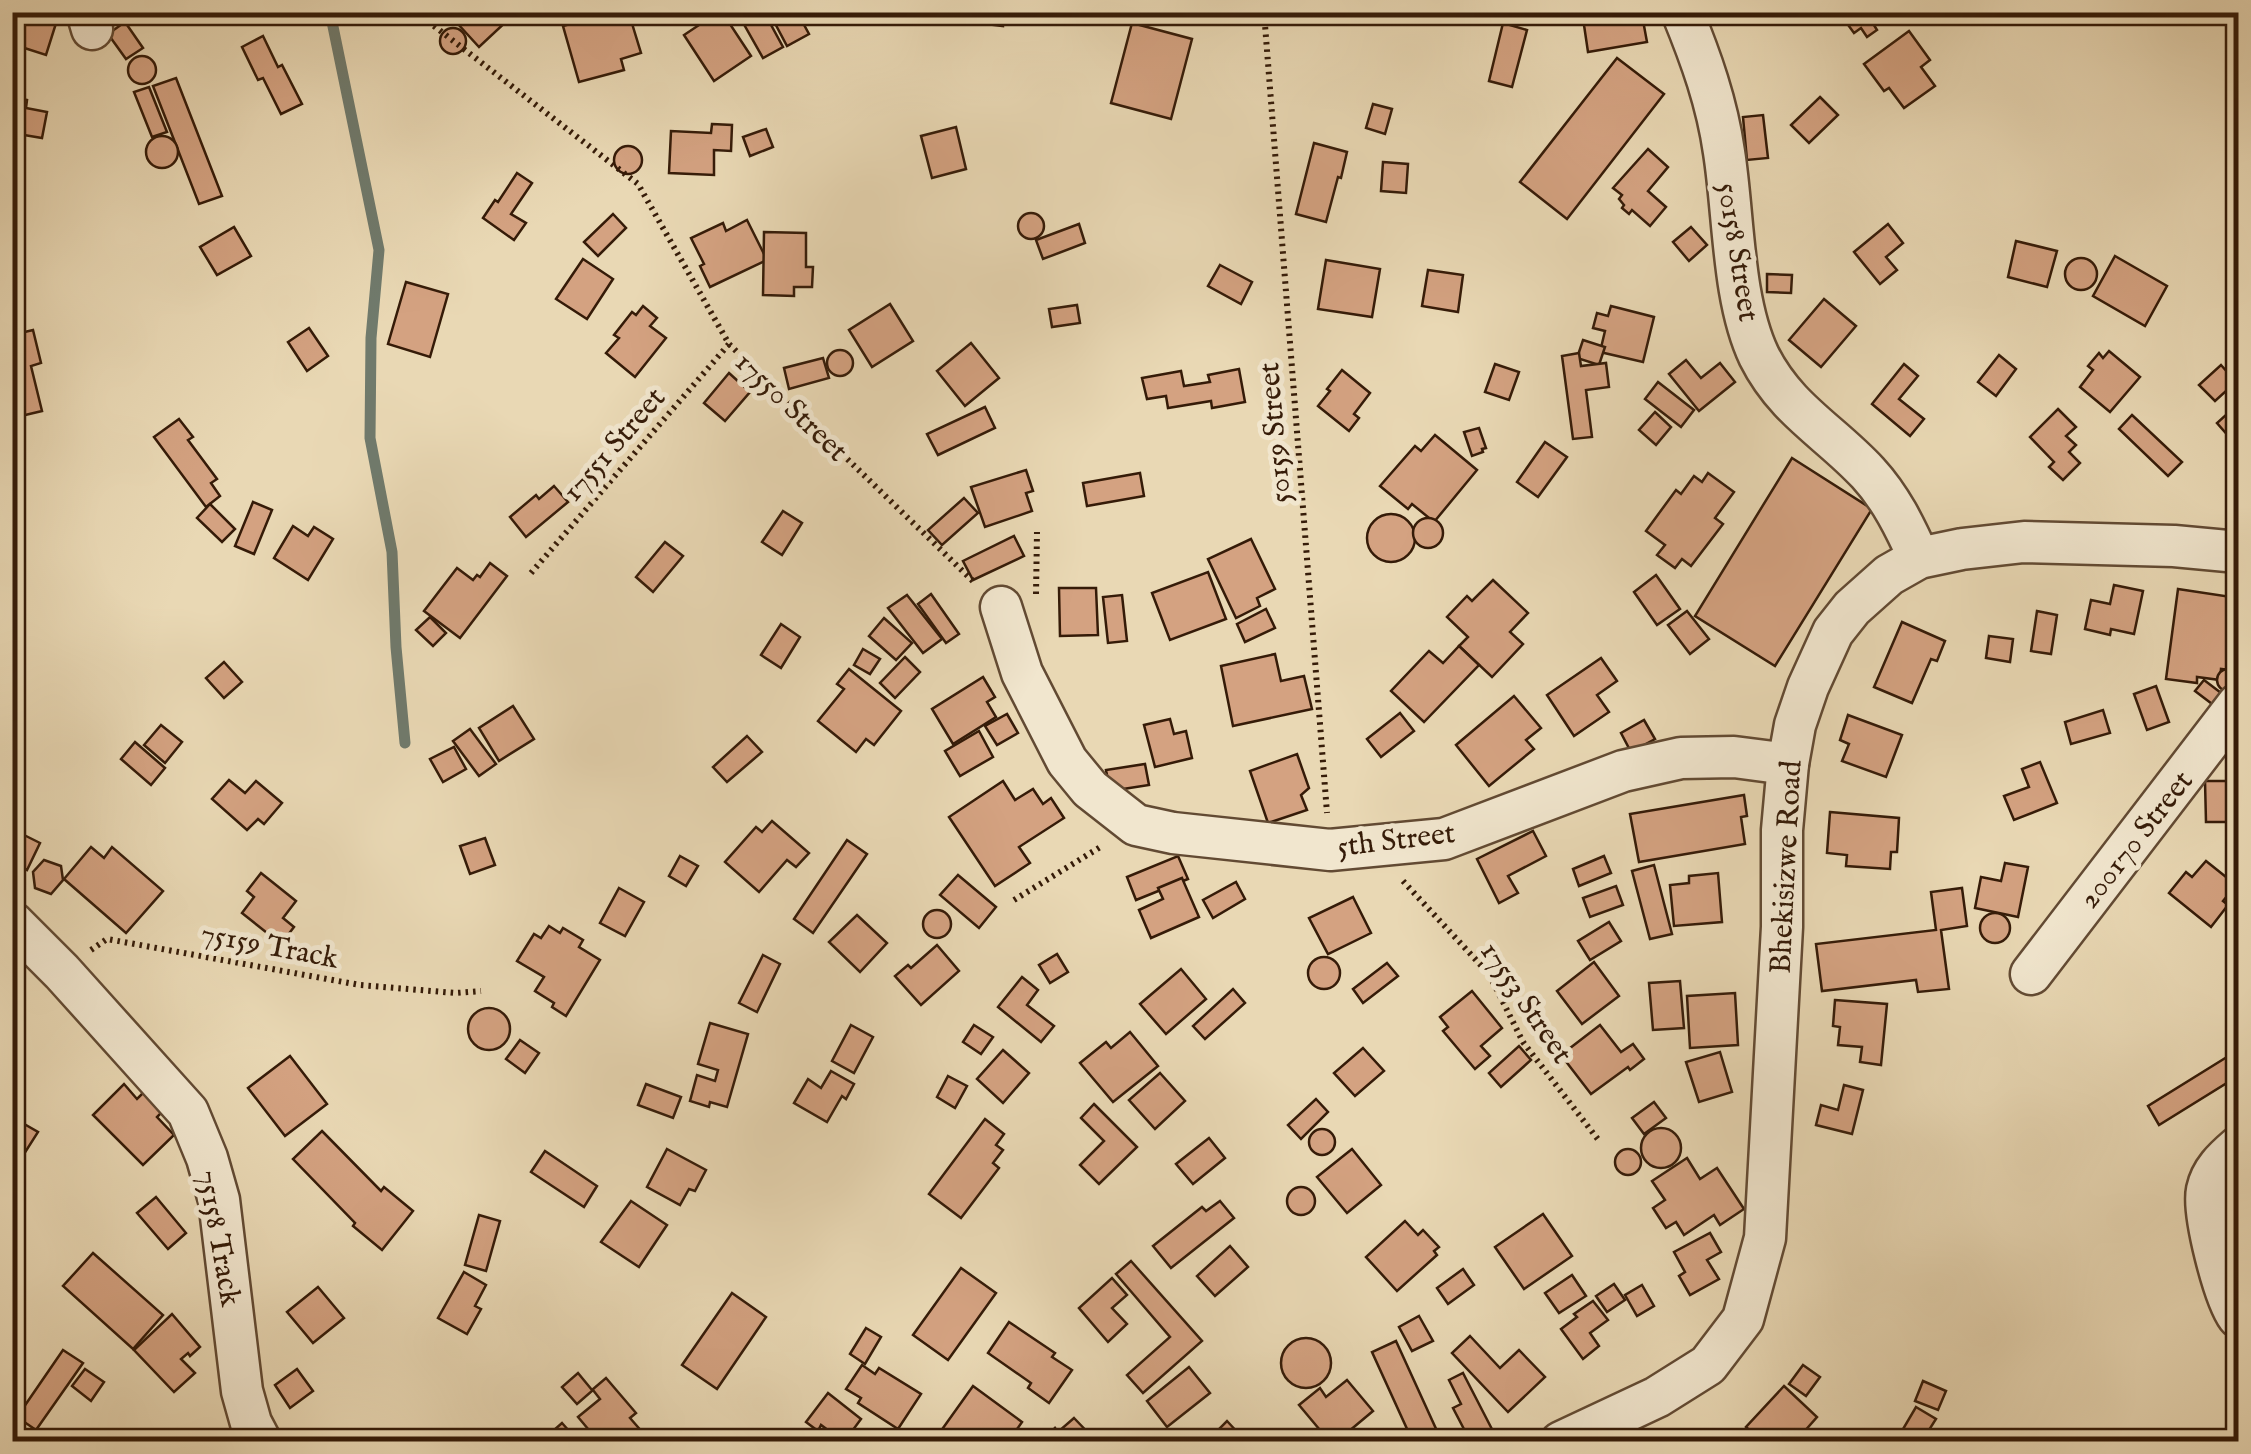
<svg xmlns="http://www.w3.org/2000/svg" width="2251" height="1454" font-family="'IM FELL English',serif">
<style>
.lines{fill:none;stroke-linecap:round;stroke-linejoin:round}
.stream{stroke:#707a6c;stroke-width:11}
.building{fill:#d4a281;stroke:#351b08;stroke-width:2.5}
.street-casing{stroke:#624a33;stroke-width:45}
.path{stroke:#351b08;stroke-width:6;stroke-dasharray:2.5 5;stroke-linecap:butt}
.street{stroke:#f1e6ce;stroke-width:40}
.labels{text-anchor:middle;stroke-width:10;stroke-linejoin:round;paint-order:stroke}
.street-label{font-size:30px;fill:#351b08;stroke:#f1e6ce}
</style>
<rect width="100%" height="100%" fill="#e9d8b4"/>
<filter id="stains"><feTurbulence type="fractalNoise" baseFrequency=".002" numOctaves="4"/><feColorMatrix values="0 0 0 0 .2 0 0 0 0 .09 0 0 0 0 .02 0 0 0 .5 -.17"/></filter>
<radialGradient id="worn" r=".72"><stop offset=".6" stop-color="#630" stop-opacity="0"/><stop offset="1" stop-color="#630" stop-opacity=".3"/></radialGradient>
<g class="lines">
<path class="stream" d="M 330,12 L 379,250 L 371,338 L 370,438 L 392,552 L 396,647 L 405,743"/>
</g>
<g class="building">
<path d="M 12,12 L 42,12 L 58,17 L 46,55 L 12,44 Z"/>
<path d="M 447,12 L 511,12 L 508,15 L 510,18 L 479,47 Z"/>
<path d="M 737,12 L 764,12 L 783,47 L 763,58 Z"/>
<path d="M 769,12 L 797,12 L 809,34 L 787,46 Z"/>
<path d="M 978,12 L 1004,12 L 1003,26 L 977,23 Z"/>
<path d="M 1846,12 L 1875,12 L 1869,17 L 1877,30 L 1867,37 L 1861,28 L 1854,33 L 1846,22 L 1851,18 Z"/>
<path d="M 717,13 L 722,21 L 726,18 L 751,56 L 714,81 L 684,35 Z"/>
<path d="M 606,14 L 609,23 L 630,17 L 641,53 L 621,59 L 624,70 L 579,82 L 563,26 Z"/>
<path d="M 1642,15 L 1647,42 L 1588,52 L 1584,25 Z"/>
<path d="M 125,22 L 143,48 L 126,59 L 108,34 Z"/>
<path d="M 1132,23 L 1192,39 L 1171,119 L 1111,103 Z"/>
<path d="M 1503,23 L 1527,30 L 1512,87 L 1489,81 Z"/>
<circle cx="453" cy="41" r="13"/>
<path d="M 1909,31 L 1930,60 L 1921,67 L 1935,86 L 1904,108 L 1889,88 L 1884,91 L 1864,64 Z"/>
<path d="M 263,36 L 278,67 L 282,65 L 302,104 L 281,114 L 263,78 L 258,80 L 242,47 Z"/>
<circle cx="142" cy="70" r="14"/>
<path d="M 1617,58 L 1664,94 L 1567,219 L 1520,182 Z"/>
<path d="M 176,78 L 222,196 L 199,204 L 153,86 Z"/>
<path d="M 149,87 L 167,132 L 152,137 L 134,92 Z"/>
<path d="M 12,97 L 27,100 L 26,108 L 47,112 L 42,138 L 12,133 Z"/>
<path d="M 1820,97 L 1838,115 L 1809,143 L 1791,125 Z"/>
<path d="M 1373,104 L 1392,109 L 1385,134 L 1366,128 Z"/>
<path d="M 1763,115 L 1768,158 L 1747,160 L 1743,117 Z"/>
<path d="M 712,124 L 732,125 L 731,151 L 714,150 L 714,175 L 669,173 L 671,131 L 711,133 Z"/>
<path d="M 956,127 L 966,169 L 932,178 L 921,136 Z"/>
<path d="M 766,129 L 773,147 L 750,156 L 743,137 Z"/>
<circle cx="162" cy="152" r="16"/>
<path d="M 1314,143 L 1347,152 L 1341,178 L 1338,177 L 1326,222 L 1296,214 Z"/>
<circle cx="628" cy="160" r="14"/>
<path d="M 1648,149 L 1668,167 L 1648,191 L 1666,207 L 1650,226 L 1632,210 L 1629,214 L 1622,208 L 1624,205 L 1619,199 L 1622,195 L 1613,188 Z"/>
<path d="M 1383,162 L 1408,164 L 1406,193 L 1381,191 Z"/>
<path d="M 517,173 L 532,183 L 511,214 L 526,223 L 514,240 L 483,218 L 495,200 L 498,202 Z"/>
<circle cx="1031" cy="226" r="13"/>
<path d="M 613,214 L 626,228 L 598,256 L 584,242 Z"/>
<path d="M 747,220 L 767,260 L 710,287 L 700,266 L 704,264 L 691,238 L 723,223 L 726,231 Z"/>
<path d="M 1079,224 L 1085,243 L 1043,259 L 1036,240 Z"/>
<path d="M 1888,224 L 1903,243 L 1886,257 L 1897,270 L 1880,284 L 1854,252 Z"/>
<path d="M 234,227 L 251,256 L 217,275 L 200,247 Z"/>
<path d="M 1691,227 L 1707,245 L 1689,261 L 1673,242 Z"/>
<path d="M 764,232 L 806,233 L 806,267 L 813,267 L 812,287 L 794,287 L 794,296 L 763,295 Z"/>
<path d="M 2016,241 L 2057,251 L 2047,287 L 2008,277 Z"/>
<path d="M 2115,256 L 2167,286 L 2145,326 L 2093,296 Z"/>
<circle cx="2081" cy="274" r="16"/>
<path d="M 583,259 L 613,279 L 587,319 L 556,299 Z"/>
<path d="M 1326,260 L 1380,269 L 1372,317 L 1318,309 Z"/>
<path d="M 1220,265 L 1252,282 L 1241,304 L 1208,286 Z"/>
<path d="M 1428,270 L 1463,275 L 1458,312 L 1422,306 Z"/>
<path d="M 1767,274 L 1792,275 L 1791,293 L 1767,292 Z"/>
<path d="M 406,282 L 448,294 L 430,357 L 388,344 Z"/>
<path d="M 1824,299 L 1856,326 L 1821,367 L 1789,340 Z"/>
<path d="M 890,304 L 913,341 L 872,367 L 849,330 Z"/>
<path d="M 1077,305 L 1080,323 L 1052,327 L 1049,309 Z"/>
<path d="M 643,306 L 657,318 L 650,326 L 666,338 L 635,377 L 606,353 L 619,338 L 614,335 L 632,312 L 636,315 Z"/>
<path d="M 1611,306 L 1654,317 L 1643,362 L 1600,352 L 1605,331 L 1593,328 L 1597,313 L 1608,316 Z"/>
<path d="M 309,328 L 328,356 L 307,371 L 288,342 Z"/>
<path d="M 33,330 L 41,363 L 31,366 L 42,411 L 21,416 L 12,384 L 12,367 L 15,366 L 12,335 Z"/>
<path d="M 1583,340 L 1605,347 L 1599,365 L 1577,358 Z"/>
<path d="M 971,343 L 999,378 L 965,406 L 937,371 Z"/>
<circle cx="840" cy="363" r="13"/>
<path d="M 2109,351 L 2140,377 L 2110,412 L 2080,387 L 2093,370 L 2088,366 L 2099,353 L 2103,358 Z"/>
<path d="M 1579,353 L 1581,366 L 1606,363 L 1609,387 L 1586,390 L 1592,437 L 1573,439 L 1562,356 Z"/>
<path d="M 1999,355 L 2016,369 L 1996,396 L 1978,382 Z"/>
<path d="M 823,358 L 829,378 L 789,389 L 784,368 Z"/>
<path d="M 1686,360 L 1701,378 L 1720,363 L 1735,382 L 1699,411 L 1669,374 Z"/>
<path d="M 1495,364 L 1519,372 L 1509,400 L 1485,392 Z"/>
<path d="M 1904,364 L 1918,376 L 1899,399 L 1924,419 L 1910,436 L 1872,404 Z"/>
<path d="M 2221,365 L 2236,382 L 2215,401 L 2199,385 Z"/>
<path d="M 1239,369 L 1245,402 L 1212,408 L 1211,401 L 1168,408 L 1166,396 L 1147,399 L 1142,378 L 1181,371 L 1184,386 L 1210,382 L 1208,375 Z"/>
<path d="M 1342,370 L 1370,393 L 1354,414 L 1359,418 L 1349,431 L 1318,406 L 1330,391 L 1327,389 Z"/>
<path d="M 729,373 L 750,392 L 725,421 L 704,403 Z"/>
<path d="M 1658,382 L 1694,410 L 1681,427 L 1645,399 Z"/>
<path d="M 2238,404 L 2238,447 L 2217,423 Z"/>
<path d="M 985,407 L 995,428 L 938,455 L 927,434 Z"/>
<path d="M 2058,409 L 2076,427 L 2066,436 L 2076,445 L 2069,452 L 2080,463 L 2063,480 L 2049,467 L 2054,462 L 2030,437 Z"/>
<path d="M 1655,412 L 1671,427 L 1656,445 L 1639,430 Z"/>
<path d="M 2132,415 L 2182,462 L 2168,476 L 2119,429 Z"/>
<path d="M 179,419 L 193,437 L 188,440 L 217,479 L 211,483 L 220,496 L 206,507 L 154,437 Z"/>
<path d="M 1479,428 L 1486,448 L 1482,449 L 1483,452 L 1472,456 L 1464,432 Z"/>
<path d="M 1435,435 L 1477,470 L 1434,522 L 1412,504 L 1408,509 L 1380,486 L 1415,446 L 1421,451 Z"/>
<path d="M 1545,442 L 1567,457 L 1538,497 L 1517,482 Z"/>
<path d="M 1792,458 L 1872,509 L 1775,666 L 1695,616 Z"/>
<path d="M 1026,470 L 1033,491 L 1026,493 L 1032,511 L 985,527 L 971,487 Z"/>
<path d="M 1140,473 L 1144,496 L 1087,506 L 1083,483 Z"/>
<path d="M 1708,473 L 1734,492 L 1715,518 L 1723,524 L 1691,566 L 1682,559 L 1675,568 L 1657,555 L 1665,545 L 1646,531 L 1676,490 L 1681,494 L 1694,476 L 1702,482 Z"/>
<path d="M 554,486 L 568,502 L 526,537 L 510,517 L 536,495 L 539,499 Z"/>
<path d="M 964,498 L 978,513 L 942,545 L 928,530 Z"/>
<path d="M 253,502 L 272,510 L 254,554 L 235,546 Z"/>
<path d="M 210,504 L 235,529 L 222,542 L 197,518 Z"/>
<path d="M 783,511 L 802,523 L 782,555 L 762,542 Z"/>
<circle cx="1391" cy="538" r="24"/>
<circle cx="1428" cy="533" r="15"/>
<path d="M 293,526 L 308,536 L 314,527 L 333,539 L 308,580 L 274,558 Z"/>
<path d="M 1014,536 L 1024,556 L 973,580 L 963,561 Z"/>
<path d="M 1251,539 L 1275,589 L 1257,598 L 1260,606 L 1236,618 L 1208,559 Z"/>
<path d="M 665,542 L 683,556 L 653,592 L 636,577 Z"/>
<path d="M 490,563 L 507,576 L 460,638 L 424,611 L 457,568 L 473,580 L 477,575 L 480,577 Z"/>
<path d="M 1208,572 L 1226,619 L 1170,640 L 1152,593 Z"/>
<path d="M 1656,575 L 1680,609 L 1657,625 L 1634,592 Z"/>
<path d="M 1493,580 L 1528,613 L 1510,632 L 1523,644 L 1492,677 L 1459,646 L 1468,637 L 1447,617 L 1467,596 L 1472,601 Z"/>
<path d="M 2114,585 L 2143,591 L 2134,634 L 2111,629 L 2110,635 L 2085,629 L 2091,600 L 2110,604 Z"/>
<path d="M 1059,588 L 1096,588 L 1098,635 L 1060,636 Z"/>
<path d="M 2178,589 L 2238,598 L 2238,671 L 2221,669 L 2220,680 L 2197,677 L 2197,683 L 2166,679 Z"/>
<path d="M 931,594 L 959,634 L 946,643 L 918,604 Z"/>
<path d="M 907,595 L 942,639 L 923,653 L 888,608 Z"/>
<path d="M 1122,595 L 1127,641 L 1108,643 L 1103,597 Z"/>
<path d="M 1266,609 L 1275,628 L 1245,642 L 1237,624 Z"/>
<path d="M 1687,611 L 1709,639 L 1690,654 L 1668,625 Z"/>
<path d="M 2037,611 L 2057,615 L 2051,654 L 2031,651 Z"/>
<path d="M 430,617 L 446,633 L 433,646 L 416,630 Z"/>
<path d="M 884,618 L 912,643 L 896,660 L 869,636 Z"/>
<path d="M 1902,622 L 1945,641 L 1937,661 L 1931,659 L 1912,703 L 1874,687 Z"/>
<path d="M 781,624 L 800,637 L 781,668 L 761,655 Z"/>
<path d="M 1989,636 L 2013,639 L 2010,662 L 1986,658 Z"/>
<path d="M 1459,646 L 1479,665 L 1424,722 L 1391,691 L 1429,651 L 1443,663 Z"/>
<path d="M 863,649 L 880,659 L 870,674 L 854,665 Z"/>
<path d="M 1275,654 L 1281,681 L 1304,676 L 1312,709 L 1233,726 L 1221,666 Z"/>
<path d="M 905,657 L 920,672 L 895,698 L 880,683 Z"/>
<path d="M 1601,658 L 1617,681 L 1597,695 L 1609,712 L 1574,736 L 1547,695 Z"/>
<path d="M 224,662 L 242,682 L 224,698 L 206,678 Z"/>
<path d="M 849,669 L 901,711 L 874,745 L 866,739 L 856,752 L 818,721 L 844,689 L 837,684 Z"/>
<circle cx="2228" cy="680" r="11"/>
<path d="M 983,677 L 995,697 L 987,702 L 996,717 L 953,744 L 932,709 Z"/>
<path d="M 2204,680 L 2229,699 L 2220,710 L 2195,691 Z"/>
<path d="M 2156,686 L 2169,722 L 2147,730 L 2134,694 Z"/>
<path d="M 1514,696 L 1541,728 L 1526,740 L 1534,749 L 1489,786 L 1456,745 Z"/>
<path d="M 513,706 L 534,739 L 499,761 L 479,728 Z"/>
<path d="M 2103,710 L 2110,733 L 2071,744 L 2065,722 Z"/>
<path d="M 1400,713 L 1414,731 L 1381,757 L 1367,739 Z"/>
<path d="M 1007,714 L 1018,733 L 997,745 L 985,726 Z"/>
<path d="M 1848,715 L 1902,735 L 1886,777 L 1842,761 L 1849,744 L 1840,740 Z"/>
<path d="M 1170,719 L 1174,734 L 1186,731 L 1192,758 L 1155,767 L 1144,725 Z"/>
<path d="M 1644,720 L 1655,739 L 1631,752 L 1621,733 Z"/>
<path d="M 161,725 L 182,742 L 165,763 L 144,745 Z"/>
<path d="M 470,729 L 496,764 L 479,776 L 453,741 Z"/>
<path d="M 979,731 L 993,757 L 960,776 L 945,751 Z"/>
<path d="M 747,736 L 762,752 L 727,782 L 713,767 Z"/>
<path d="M 135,742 L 165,768 L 151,785 L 121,759 Z"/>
<path d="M 454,747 L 466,769 L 443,782 L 430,759 Z"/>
<path d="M 1297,754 L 1309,788 L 1301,795 L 1307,810 L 1268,823 L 1250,771 Z"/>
<path d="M 2040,762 L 2057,803 L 2014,820 L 2004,796 L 2029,787 L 2022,769 Z"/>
<path d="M 1145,764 L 1149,785 L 1110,791 L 1106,770 Z"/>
<path d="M 229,780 L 245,793 L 256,781 L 282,803 L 264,824 L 258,819 L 247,830 L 212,799 Z"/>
<path d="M 1003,781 L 1015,800 L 1033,789 L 1043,804 L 1051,798 L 1064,818 L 1019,847 L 1030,863 L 995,886 L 949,817 Z"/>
<path d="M 2205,781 L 2238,781 L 2238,822 L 2206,822 Z"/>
<path d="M 1744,795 L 1747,816 L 1741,817 L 1745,844 L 1639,862 L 1630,814 Z"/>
<path d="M 1830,812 L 1899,818 L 1897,852 L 1891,852 L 1890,869 L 1846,866 L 1847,855 L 1827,853 Z"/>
<path d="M 772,821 L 809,853 L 796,867 L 787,860 L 759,892 L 725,862 L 756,827 L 762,832 Z"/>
<path d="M 12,829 L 40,843 L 27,870 L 12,863 Z"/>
<path d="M 1533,831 L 1546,856 L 1508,876 L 1518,893 L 1499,903 L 1477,859 Z"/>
<path d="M 485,838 L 495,865 L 470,874 L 460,846 Z"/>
<path d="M 847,840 L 867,854 L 813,933 L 794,919 Z"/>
<path d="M 91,847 L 104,858 L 112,847 L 163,891 L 126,933 L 64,879 Z"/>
<path d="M 680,856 L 698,866 L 686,886 L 669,876 Z"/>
<path d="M 1178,856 L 1188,879 L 1136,900 L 1127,877 Z"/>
<path d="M 1604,856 L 1611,873 L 1579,886 L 1573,869 Z"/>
<path d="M 44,860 L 61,866 L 63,880 L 51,894 L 35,888 L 33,872 Z"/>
<path d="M 2206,861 L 2236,885 L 2223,901 L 2228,905 L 2211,927 L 2169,893 L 2186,872 L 2192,877 Z"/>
<path d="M 2005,863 L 2028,867 L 2018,917 L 1975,908 L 1981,877 L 2001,881 Z"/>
<path d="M 1654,865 L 1672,934 L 1650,939 L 1632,871 Z"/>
<path d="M 261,873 L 296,901 L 283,918 L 294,927 L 281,944 L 242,913 L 254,897 L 247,891 Z"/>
<path d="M 1718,873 L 1722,922 L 1674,926 L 1670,885 L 1689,883 L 1689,876 Z"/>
<path d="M 958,875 L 996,907 L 979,928 L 940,895 Z"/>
<path d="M 1182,878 L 1199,917 L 1151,938 L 1139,910 L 1163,899 L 1158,888 Z"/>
<path d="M 1236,882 L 1245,899 L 1213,918 L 1203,900 Z"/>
<path d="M 1616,886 L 1623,905 L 1590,917 L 1583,898 Z"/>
<path d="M 619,888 L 644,902 L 625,936 L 600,923 Z"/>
<path d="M 1962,888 L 1967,926 L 1941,930 L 1949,989 L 1918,992 L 1916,980 L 1822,991 L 1816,944 L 1936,930 L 1931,892 Z"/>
<path d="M 1353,897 L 1371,933 L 1328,954 L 1309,918 Z"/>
<circle cx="937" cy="924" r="14"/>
<circle cx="1995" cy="928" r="15"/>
<path d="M 857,915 L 887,943 L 860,972 L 829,942 Z"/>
<path d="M 1609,922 L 1621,941 L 1590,960 L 1578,941 Z"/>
<path d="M 549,926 L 560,933 L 563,928 L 583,940 L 579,947 L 600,960 L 566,1016 L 552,1007 L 554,1003 L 535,991 L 544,977 L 517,961 L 534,934 L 541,938 Z"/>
<path d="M 937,945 L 959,971 L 921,1005 L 895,976 L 908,965 L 911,968 Z"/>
<path d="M 1057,954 L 1068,972 L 1050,983 L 1039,965 Z"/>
<path d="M 763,955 L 780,964 L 757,1012 L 739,1003 Z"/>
<circle cx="1324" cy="973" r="16"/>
<path d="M 1594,962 L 1619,996 L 1582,1024 L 1557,991 Z"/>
<path d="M 1387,963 L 1398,976 L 1363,1003 L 1353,989 Z"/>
<path d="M 1181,969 L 1206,999 L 1166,1034 L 1140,1004 Z"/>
<path d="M 1022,977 L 1038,990 L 1027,1005 L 1054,1026 L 1041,1042 L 998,1007 Z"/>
<path d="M 1680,981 L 1684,1028 L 1653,1030 L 1649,983 Z"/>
<path d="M 1233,989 L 1245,1003 L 1205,1039 L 1193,1026 Z"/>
<path d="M 1472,991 L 1502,1028 L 1481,1046 L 1490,1056 L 1475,1069 L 1443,1031 L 1448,1027 L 1440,1017 Z"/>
<path d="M 1735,993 L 1738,1045 L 1690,1048 L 1687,996 Z"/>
<path d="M 1835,1000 L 1887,1004 L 1881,1065 L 1860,1062 L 1862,1047 L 1838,1045 L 1840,1027 L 1833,1026 Z"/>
<circle cx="489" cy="1029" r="21"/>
<path d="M 710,1023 L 748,1034 L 727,1107 L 710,1102 L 709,1107 L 690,1101 L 697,1075 L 715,1081 L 718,1070 L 698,1064 Z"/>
<path d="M 851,1025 L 873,1037 L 854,1073 L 832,1061 Z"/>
<path d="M 974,1025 L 993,1037 L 981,1054 L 963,1042 Z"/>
<path d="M 1600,1025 L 1621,1052 L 1633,1044 L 1644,1059 L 1630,1070 L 1628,1067 L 1591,1094 L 1561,1055 Z"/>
<path d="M 1130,1032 L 1158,1066 L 1113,1102 L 1080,1063 L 1106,1042 L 1111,1048 Z"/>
<path d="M 520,1040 L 539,1053 L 525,1073 L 506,1059 Z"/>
<path d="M 1519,1046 L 1531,1060 L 1501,1087 L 1489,1073 Z"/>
<path d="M 1363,1048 L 1384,1071 L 1355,1096 L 1334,1073 Z"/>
<path d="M 1003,1050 L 1029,1073 L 1003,1103 L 977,1079 Z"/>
<path d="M 1720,1052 L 1732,1092 L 1699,1102 L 1686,1062 Z"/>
<path d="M 2235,1052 L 2238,1058 L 2238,1076 L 2159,1125 L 2148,1106 Z"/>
<path d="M 290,1056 L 327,1104 L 285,1136 L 248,1088 Z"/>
<path d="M 831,1071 L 854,1084 L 846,1099 L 842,1096 L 827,1122 L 794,1103 L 808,1079 L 821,1088 Z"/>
<path d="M 1160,1073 L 1185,1101 L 1155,1129 L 1129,1100 Z"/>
<path d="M 948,1076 L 967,1086 L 955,1108 L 937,1097 Z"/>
<path d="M 124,1084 L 137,1099 L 144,1092 L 163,1111 L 157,1117 L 174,1135 L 143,1165 L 93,1115 Z"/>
<path d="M 646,1084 L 681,1097 L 673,1118 L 638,1105 Z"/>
<path d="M 1844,1085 L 1863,1090 L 1852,1134 L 1816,1125 L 1821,1105 L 1838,1110 Z"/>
<path d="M 1316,1099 L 1328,1112 L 1301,1139 L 1288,1125 Z"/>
<path d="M 1654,1102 L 1666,1118 L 1644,1134 L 1632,1118 Z"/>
<path d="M 1094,1104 L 1137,1147 L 1099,1184 L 1080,1165 L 1104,1141 L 1081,1118 Z"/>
<path d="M 12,1117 L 38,1132 L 12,1173 Z"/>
<path d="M 985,1119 L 1004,1134 L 996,1145 L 1003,1150 L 993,1163 L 999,1168 L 961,1218 L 929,1194 Z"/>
<circle cx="1661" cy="1148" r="20"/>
<circle cx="1322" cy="1142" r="13"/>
<path d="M 322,1131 L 381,1191 L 384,1187 L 413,1211 L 382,1250 L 353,1226 L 355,1223 L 293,1159 Z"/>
<path d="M 1209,1138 L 1225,1158 L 1193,1184 L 1176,1164 Z"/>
<circle cx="1628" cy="1162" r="13"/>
<path d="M 667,1149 L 706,1170 L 695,1191 L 689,1189 L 680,1205 L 647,1187 Z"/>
<path d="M 1352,1149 L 1381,1185 L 1347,1213 L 1317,1177 Z"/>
<path d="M 545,1151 L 597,1186 L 584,1207 L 531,1172 Z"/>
<path d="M 1687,1158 L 1700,1179 L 1717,1168 L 1744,1209 L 1720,1225 L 1714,1215 L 1684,1235 L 1676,1222 L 1666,1228 L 1653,1208 L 1665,1200 L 1652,1181 Z"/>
<circle cx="1301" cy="1201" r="14"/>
<path d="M 156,1197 L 186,1233 L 168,1249 L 137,1213 Z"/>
<path d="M 631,1201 L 667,1225 L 639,1267 L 601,1242 Z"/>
<path d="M 1220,1201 L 1234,1218 L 1171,1268 L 1153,1246 L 1202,1207 L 1206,1211 Z"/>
<path d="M 1543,1214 L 1572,1256 L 1524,1289 L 1495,1247 Z"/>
<path d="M 479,1215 L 500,1221 L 486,1271 L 465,1265 Z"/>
<path d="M 1405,1221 L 1418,1235 L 1423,1230 L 1439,1247 L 1434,1251 L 1437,1255 L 1397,1291 L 1366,1257 Z"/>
<path d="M 1710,1233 L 1721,1252 L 1707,1260 L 1719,1279 L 1690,1295 L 1679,1276 L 1685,1272 L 1674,1252 Z"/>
<path d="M 1230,1246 L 1248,1267 L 1215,1296 L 1197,1276 Z"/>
<path d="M 93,1253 L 163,1315 L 133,1349 L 63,1286 Z"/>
<path d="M 1131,1261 L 1202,1341 L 1143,1393 L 1127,1375 L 1170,1337 L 1116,1274 Z"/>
<path d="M 961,1268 L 996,1293 L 948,1360 L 913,1335 Z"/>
<path d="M 1463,1269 L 1474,1285 L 1448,1304 L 1437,1288 Z"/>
<path d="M 464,1272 L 486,1285 L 475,1306 L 481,1309 L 467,1334 L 438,1318 Z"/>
<path d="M 1572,1275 L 1586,1296 L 1559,1313 L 1545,1293 Z"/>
<path d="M 1112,1278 L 1127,1295 L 1112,1308 L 1127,1324 L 1108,1342 L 1079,1308 Z"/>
<path d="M 1614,1284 L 1625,1300 L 1607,1312 L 1596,1296 Z"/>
<path d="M 1642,1285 L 1654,1306 L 1637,1316 L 1625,1295 Z"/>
<path d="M 318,1287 L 344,1318 L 313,1343 L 287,1312 Z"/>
<path d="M 732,1293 L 766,1317 L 717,1389 L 682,1365 Z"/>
<path d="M 1593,1301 L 1608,1320 L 1590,1333 L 1599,1346 L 1583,1359 L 1561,1329 L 1577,1317 L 1574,1314 Z"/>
<path d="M 172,1314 L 200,1347 L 190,1356 L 188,1353 L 181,1359 L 195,1373 L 174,1392 L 134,1350 Z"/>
<path d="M 1419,1316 L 1433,1341 L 1412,1351 L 1399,1327 Z"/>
<path d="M 1009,1322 L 1055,1353 L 1052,1357 L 1072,1370 L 1049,1403 L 1028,1388 L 1031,1383 L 988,1353 Z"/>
<path d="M 866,1328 L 881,1337 L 865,1364 L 850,1354 Z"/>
<path d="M 1470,1336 L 1500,1368 L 1519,1350 L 1545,1377 L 1508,1412 L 1452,1353 Z"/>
<circle cx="1306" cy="1363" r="25"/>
<path d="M 1396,1341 L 1437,1431 L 1413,1442 L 1372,1352 Z"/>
<path d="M 63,1350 L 83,1363 L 36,1430 L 17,1417 Z"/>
<path d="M 862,1365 L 875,1374 L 879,1368 L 921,1394 L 898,1429 L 858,1403 L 861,1398 L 846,1389 Z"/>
<path d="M 1803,1365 L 1820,1377 L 1806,1396 L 1789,1384 Z"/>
<path d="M 1189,1367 L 1210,1393 L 1167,1427 L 1147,1401 Z"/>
<path d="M 85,1369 L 104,1382 L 91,1401 L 72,1386 Z"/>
<path d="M 297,1369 L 313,1391 L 290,1408 L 275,1385 Z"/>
<path d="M 578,1373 L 592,1390 L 606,1378 L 636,1413 L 630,1418 L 643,1433 L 633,1442 L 614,1442 L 610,1437 L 605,1442 L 599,1442 L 578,1417 L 600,1399 L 593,1390 L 577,1404 L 562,1387 Z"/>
<path d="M 1463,1373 L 1496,1437 L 1487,1442 L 1450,1442 L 1466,1433 L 1453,1408 L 1461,1404 L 1449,1380 Z"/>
<path d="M 1347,1380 L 1373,1411 L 1336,1442 L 1330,1442 L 1299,1405 L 1320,1388 L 1326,1397 Z"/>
<path d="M 1923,1381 L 1946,1391 L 1938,1410 L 1915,1401 Z"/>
<path d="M 973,1386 L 1022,1422 L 1008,1442 L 933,1442 Z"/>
<path d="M 1784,1386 L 1817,1417 L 1795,1442 L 1762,1442 L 1746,1427 Z"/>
<path d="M 828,1393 L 861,1419 L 844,1442 L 821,1425 L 818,1431 L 806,1422 Z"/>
<path d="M 1916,1407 L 1936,1419 L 1922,1441 L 1903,1429 Z"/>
<path d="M 1074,1418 L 1097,1442 L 1041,1442 L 1055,1428 L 1058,1432 Z"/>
<path d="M 1227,1421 L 1240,1435 L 1234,1442 L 1221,1442 L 1214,1434 Z"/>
<path d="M 562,1423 L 578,1441 L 548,1442 L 545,1438 Z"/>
</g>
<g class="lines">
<defs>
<g id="street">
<path d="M 87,12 L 92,29"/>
<path d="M 1682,12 C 1701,58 1717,103 1724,152 C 1734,215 1732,299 1759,356 C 1786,410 1829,431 1868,473 C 1891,498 1905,527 1919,558"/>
<path d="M 1001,607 L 1022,673 L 1067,761 L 1090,789 L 1136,825 L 1173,833 L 1330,850 L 1444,839 L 1623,771 L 1681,758 L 1734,757 L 1788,764"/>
<path d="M 12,922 L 62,972 L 188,1112 L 207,1158 L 219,1200 L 242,1391 L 251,1423 L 261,1442"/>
<path d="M 2031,974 L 2238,704"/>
<path d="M 2238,1147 C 2224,1159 2211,1171 2207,1190 C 2202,1213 2224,1298 2238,1317"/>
<path d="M 1561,1442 L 1657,1397 L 1708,1365 L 1743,1319 L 1765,1238 L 1782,927 L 1782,830 L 1788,764 L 1795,725 L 1808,687 L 1833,632 L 1852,608 L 1889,575 L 1919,558 L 1962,549 L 2024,542 L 2174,546 L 2238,552"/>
</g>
</defs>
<use href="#street" class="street-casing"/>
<g class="path">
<path d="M 416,12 L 638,184 L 729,344 L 976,584"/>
<path d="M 1264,12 L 1327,813"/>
<path d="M 531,573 L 729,344"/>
<path d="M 1036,594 L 1037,532"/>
<path d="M 1403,881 L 1489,974 L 1523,1042 L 1600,1142"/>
<path d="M 1014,900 L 1102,846"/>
<path d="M 91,950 L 107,939 L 360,985 L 456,993 L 481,991"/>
</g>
<use href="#street" class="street"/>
</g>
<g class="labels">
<g class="street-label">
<text transform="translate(1739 252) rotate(81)" y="10">50158 Street</text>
<text transform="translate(792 406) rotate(44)" y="10">17550 Street</text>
<text transform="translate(1274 433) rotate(-95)" y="10">50159 Street</text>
<text transform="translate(613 444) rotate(-49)" y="10">17551 Street</text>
<text transform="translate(1396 839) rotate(-7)" y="10">5th Street</text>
<text transform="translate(2135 839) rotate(-52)" y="10">200170 Street</text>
<text transform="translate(1785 867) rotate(-87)" y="10">Bhekisizwe Road</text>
<text transform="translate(270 945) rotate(11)" y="10">75159 Track</text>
<text transform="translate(1527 1002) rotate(56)" y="10">17553 Street</text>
<text transform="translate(220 1238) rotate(80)" y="10">75158 Track</text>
</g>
</g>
<rect width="2251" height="1454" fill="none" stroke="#e9d8b4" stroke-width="50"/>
<rect x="15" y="15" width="2221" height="1424" fill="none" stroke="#351b08" stroke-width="5"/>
<rect x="25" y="25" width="2201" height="1404" fill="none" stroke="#351b08" stroke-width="2.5"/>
<rect width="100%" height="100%" filter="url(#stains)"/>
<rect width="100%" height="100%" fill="url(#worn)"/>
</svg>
